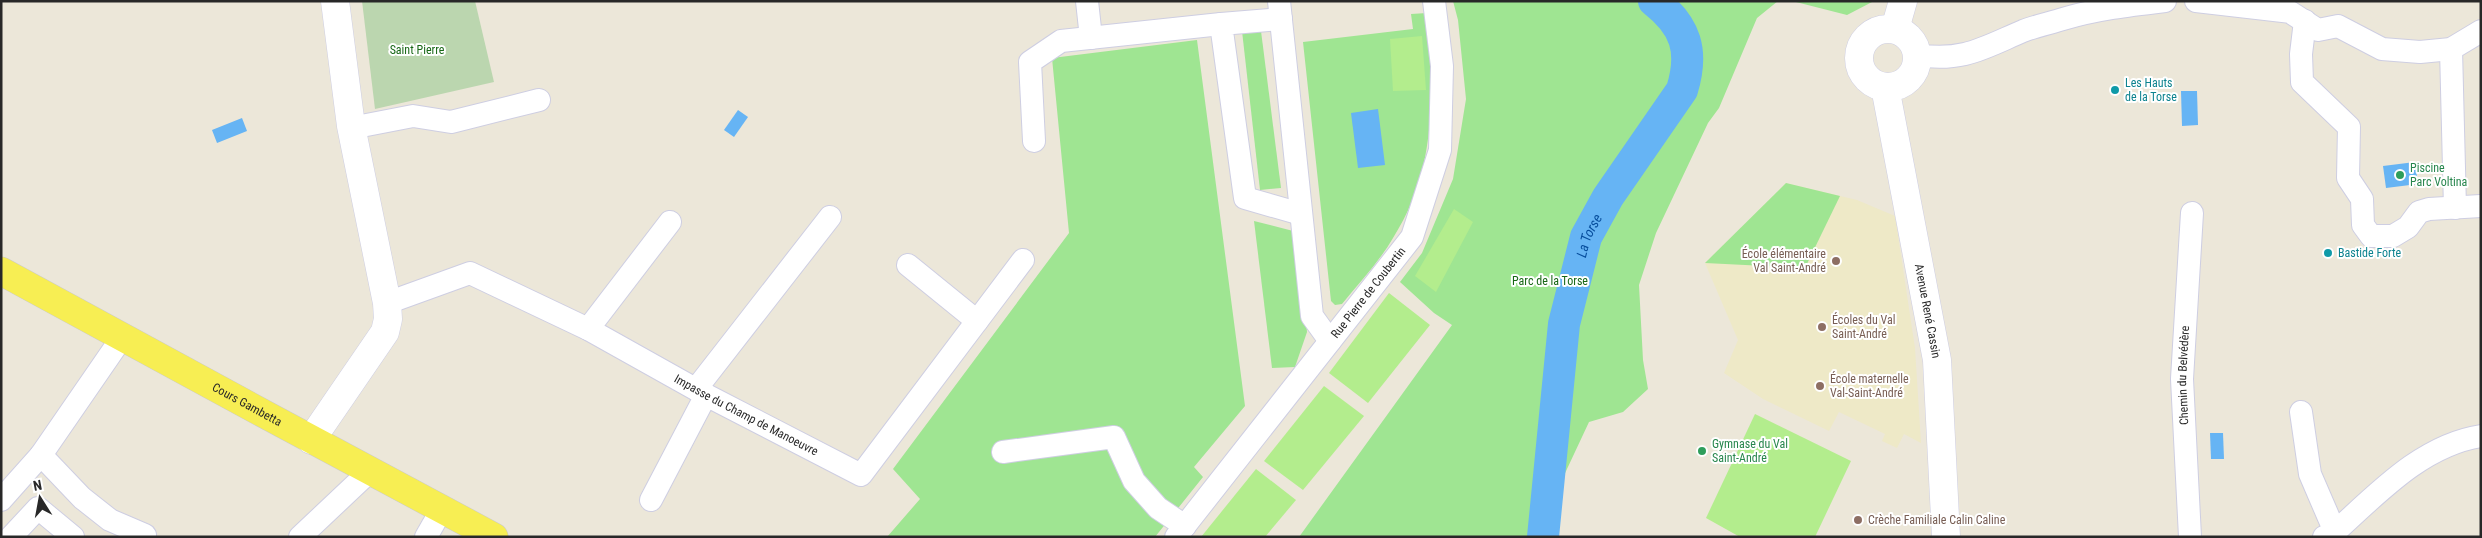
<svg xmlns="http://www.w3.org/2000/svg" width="2482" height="538" font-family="'Roboto Condensed',sans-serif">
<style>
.education{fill:#eee9c7}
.green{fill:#9fe592}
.cemetery{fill:#bbd6af}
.pitch{fill:#b3ed8d}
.water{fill:#66b4f4}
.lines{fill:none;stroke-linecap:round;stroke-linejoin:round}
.river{stroke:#66b4f4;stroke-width:32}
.minor-casing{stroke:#cecee2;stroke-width:24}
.tertiary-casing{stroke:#cecee2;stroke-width:29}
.secondary-casing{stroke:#cecee2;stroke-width:29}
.primary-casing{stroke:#cbcbcb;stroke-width:29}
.minor{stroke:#fff;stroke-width:22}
.tertiary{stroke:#fff;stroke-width:28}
.secondary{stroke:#fff;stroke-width:28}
.primary{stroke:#f7ee53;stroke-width:28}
.culture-dot{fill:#0f9aa8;stroke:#fff;stroke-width:2}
.leisure-dot{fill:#2e9e5b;stroke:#fff;stroke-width:2}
.education-dot{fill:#8d6e63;stroke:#fff;stroke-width:2}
.labels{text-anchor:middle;stroke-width:4;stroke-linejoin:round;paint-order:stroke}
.park-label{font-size:12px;fill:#186716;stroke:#fff}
.culture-label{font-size:12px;fill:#0d838f;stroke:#fff;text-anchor:start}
.leisure-label{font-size:12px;fill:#27864d;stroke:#fff;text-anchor:start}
.education-label{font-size:12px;fill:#785e54;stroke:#fff;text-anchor:start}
.street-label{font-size:12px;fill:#282828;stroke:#fff}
.water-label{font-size:14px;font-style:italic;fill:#074e9d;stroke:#fff}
</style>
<rect width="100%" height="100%" fill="#ece7d9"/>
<path class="education" d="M 1786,183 L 1857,200 L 1895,216 L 1915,348 L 1921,443 L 1904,434 L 1897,448 L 1882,441 L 1885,434 L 1839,412 L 1829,431 L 1763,399 L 1724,373 L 1738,340 L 1705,263 Z"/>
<g class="green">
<path d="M 1453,1 L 1778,1 L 1757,18 L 1719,108 L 1708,123 L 1656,233 L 1639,285 L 1643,360 L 1648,389 L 1623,412 L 1589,422 L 1545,516 L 1539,537 L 1299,537 L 1452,325 L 1434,313 L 1400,282 L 1422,253 L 1453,179 L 1466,99 L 1458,20 Z"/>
<path d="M 1792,1 L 1874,1 L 1847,15 Z"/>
<path d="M 1427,13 C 1433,93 1438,168 1393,238 C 1379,262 1359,283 1342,304 L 1335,305 L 1331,301 L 1303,42 L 1413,29 L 1411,14 Z"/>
<path d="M 1242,31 L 1261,31 L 1281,188 L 1260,190 Z"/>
<path d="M 1197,40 L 1245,406 L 1194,467 L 1203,477 L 1155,537 L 887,537 L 920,499 L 893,469 L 1069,233 L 1052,58 Z"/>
<path d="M 1786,183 L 1840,196 L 1805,268 L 1705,263 Z"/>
<path d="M 1254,221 L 1297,232 L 1307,332 L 1295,367 L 1272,368 Z"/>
</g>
<path class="cemetery" d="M 362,1 L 475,1 L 494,82 L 375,109 Z"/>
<g class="pitch">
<path d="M 1422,36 L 1426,90 L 1393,91 L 1390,39 Z"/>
<path d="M 1454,209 L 1473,222 L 1436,292 L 1415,276 Z"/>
<path d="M 1389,293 L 1430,325 L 1368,403 L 1329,373 Z"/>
<path d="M 1324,386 L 1364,416 L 1303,490 L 1264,461 Z"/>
<path d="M 1755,414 L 1851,461 L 1815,537 L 1740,537 L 1706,518 Z"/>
<path d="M 1256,469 L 1296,500 L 1265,537 L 1201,537 Z"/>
</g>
<g class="water">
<path d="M 2181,91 L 2197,91 L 2198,125 L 2182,126 Z"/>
<path d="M 1378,109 L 1385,165 L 1358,168 L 1351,113 Z"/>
<path d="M 738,110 L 748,117 L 734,137 L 724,130 Z"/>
<path d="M 242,118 L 247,131 L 217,143 L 212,130 Z"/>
<path d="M 2415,162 L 2418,184 L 2386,188 L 2383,166 Z"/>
<path d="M 2210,433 L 2223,433 L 2224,459 L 2211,459 Z"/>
</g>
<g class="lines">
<path class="river" id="s1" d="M 1543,537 L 1564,324 L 1586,237 L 1608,197 L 1682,90 C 1694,51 1686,26 1654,1"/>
<defs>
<g id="minor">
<path d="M 1087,1 L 1091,38"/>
<path d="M 1279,1 L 1312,316 L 1330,341"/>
<path d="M 2196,1 L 2290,12 L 2318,30 L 2338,26 L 2382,49 L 2420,52 L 2451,49 L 2481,31"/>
<path d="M 1281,19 L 1221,24 L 1245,198 L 1301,214"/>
<path d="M 2305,21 L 2301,54 L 2302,82 L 2349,127 L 2348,178 L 2362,199 L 2363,225 L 2371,236 L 2393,236 L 2408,227 L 2419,212 L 2429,209 L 2481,206"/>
<path d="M 2451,49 L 2455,208"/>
<path d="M 1917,55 C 1963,62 1983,48 2023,31 C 2036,26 2050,23 2063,19 C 2096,9 2131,5 2165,1"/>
<path d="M 351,128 L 413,116 L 451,122 L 539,100"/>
<path d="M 1034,141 L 1030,62 L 1061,41 L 1221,24"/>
<path d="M 908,265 L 977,321"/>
<path id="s2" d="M 387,303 L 470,273 L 588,329 L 706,395 L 861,475 L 1023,260"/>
<path d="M 588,329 L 670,222"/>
<path d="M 696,389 L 830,217"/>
<path d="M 2301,412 L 2310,474 L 2335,532"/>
<path d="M 1003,452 L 1114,437 L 1134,481 L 1158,508 L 1185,526"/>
<path d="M 41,455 L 82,498 L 110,520 L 145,535"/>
<path d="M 1,500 L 41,455 L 123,336"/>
<path d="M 651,500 L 706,395"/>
<path d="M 11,537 L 38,508 L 73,537"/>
<path d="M 300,537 L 370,471"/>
<path d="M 426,537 L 442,509"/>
<path id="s3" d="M 1176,537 L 1412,237 L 1440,150 L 1442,66 L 1434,1"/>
<path id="s4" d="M 2190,537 L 2182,379 L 2192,213"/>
<path d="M 2324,537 L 2335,532 C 2377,494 2422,445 2481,436"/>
</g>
<g id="tertiary">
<circle cx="1888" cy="58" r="29"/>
<path d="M 1895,29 L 1903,1"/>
<path id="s5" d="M 1885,87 L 1937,360 L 1946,537"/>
</g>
<path id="secondary" d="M 311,440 L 385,332 L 388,319 L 387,303 L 351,126 L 335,1"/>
<g id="primary">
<path id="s6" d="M 1,271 L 268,416 L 494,537"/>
</g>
</defs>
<use href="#minor" class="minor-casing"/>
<use href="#tertiary" class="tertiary-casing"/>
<use href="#secondary" class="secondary-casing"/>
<use href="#primary" class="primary-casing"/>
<use href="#minor" class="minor"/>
<use href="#tertiary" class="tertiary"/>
<use href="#secondary" class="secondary"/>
<use href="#primary" class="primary"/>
</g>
<g class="culture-dot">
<circle cx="2115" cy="90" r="5"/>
<circle cx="2328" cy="253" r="5"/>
</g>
<g class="leisure-dot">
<circle cx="2400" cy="175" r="5"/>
<circle cx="1702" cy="451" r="5"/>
</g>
<g class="education-dot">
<circle cx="1836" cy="261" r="5"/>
<circle cx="1822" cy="327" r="5"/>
<circle cx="1820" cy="386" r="5"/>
<circle cx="1858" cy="520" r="5"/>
</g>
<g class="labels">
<g class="park-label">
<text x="417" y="54">Saint Pierre</text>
<text x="1550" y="285">Parc de la Torse</text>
</g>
<g class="culture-label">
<text x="2125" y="87">Les Hauts<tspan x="2125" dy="14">de la Torse</tspan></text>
<text x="2338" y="257">Bastide Forte</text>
</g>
<g class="leisure-label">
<text x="2410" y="172">Piscine<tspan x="2410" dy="14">Parc Voltina</tspan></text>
<text x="1712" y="448">Gymnase du Val<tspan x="1712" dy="14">Saint-André</tspan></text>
</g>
<g class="education-label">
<text x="1826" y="258" text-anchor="end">École élémentaire<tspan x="1826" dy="14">Val Saint-André</tspan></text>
<text x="1832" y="324">Écoles du Val<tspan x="1832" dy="14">Saint-André</tspan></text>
<text x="1830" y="383">École maternelle<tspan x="1830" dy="14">Val-Saint-André</tspan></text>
<text x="1868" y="524">Crèche Familiale Calin Caline</text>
</g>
<g class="street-label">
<text dy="4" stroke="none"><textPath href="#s3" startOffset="311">Rue Pierre de Coubertin</textPath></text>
<text dy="4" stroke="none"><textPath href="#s5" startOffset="228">Avenue René Cassin</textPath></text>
<text dy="4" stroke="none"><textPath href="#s4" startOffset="162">Chemin du Belvédère</textPath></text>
<text dy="4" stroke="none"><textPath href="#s6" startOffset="280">Cours Gambetta</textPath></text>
<text dy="4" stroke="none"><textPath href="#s2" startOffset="399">Impasse du Champ de Manoeuvre</textPath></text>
</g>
<g class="water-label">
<text dy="5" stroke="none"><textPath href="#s1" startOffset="306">La Torse</textPath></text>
</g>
</g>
<rect width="2482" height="538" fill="none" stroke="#282828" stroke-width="5"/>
<g transform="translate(40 498) rotate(349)" stroke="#ffffff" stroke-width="4" paint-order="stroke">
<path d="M0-4L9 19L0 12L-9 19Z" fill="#282828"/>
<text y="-8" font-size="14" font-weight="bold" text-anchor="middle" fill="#282828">N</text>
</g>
</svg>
